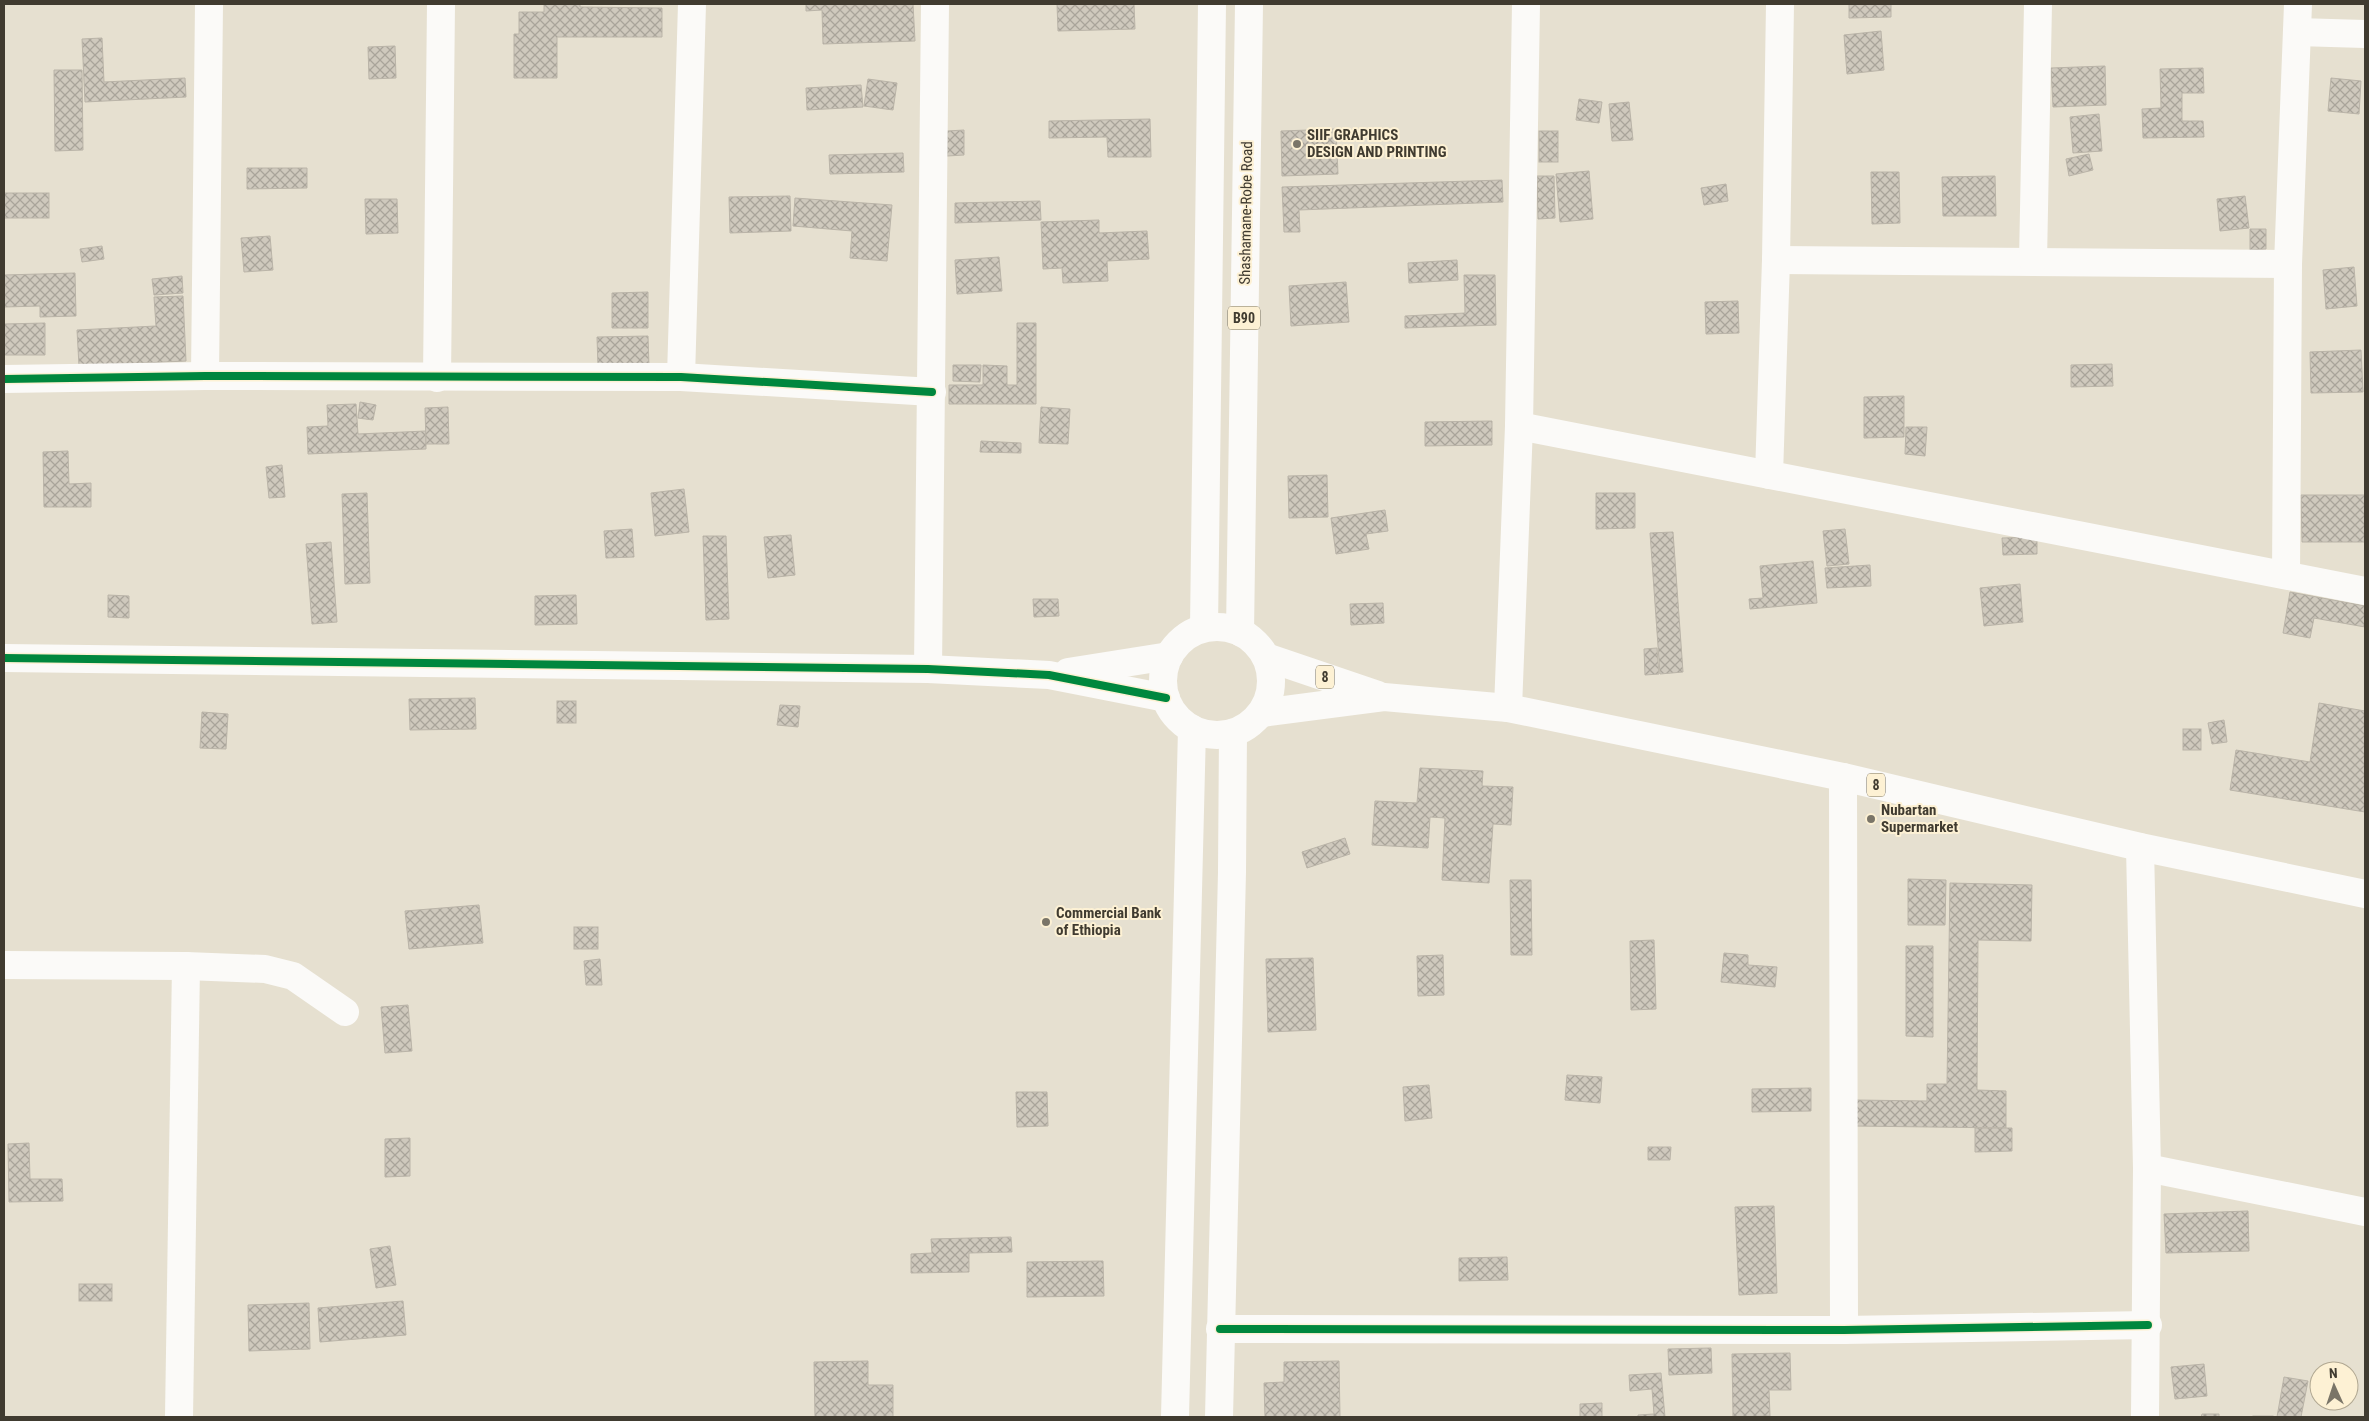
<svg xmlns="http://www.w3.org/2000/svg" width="2369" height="1421" font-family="'Roboto Condensed',sans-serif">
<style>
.building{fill:url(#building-cross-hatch);stroke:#bab4a8}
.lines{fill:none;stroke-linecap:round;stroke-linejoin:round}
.minor{stroke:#fbfaf8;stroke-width:28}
.secondary{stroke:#fbfaf8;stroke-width:28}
.primary{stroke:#fbfaf8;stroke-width:28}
.cycleway-casing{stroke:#fdf1d4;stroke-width:11}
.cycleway{stroke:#00873e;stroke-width:8}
.poi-dot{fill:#7a7568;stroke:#fdf1d4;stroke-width:2}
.labels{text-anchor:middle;stroke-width:4;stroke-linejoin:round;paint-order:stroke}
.shield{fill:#fdf1d4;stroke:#797261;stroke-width:1}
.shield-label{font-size:14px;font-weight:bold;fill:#403b30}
.poi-label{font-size:15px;font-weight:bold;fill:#403b30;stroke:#fdf1d4;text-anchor:start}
.street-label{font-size:15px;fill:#403b30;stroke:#fdf1d4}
</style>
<defs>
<pattern id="building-cross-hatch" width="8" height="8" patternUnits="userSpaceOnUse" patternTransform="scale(1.25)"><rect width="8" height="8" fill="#cfc9bd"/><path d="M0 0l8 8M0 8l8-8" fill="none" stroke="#a9a49a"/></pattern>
</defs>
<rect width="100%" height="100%" fill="#e6e0d0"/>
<g class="building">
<path d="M 544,4 L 580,4 L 580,7 L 662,8 L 662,37 L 557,37 L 557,78 L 514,78 L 514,34 L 519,34 L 519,12 L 544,12 Z"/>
<path d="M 806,4 L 913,4 L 915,41 L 823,44 L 822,10 L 806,11 Z"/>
<path d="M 1057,4 L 1134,4 L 1135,29 L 1058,31 Z"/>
<path d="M 1849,4 L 1891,4 L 1891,17 L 1849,18 Z"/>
<path d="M 1881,31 L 1884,70 L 1847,74 L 1844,35 Z"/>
<path d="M 102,38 L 104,82 L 185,78 L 186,97 L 85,102 L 82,39 Z"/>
<path d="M 395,46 L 396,78 L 369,79 L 368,47 Z"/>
<path d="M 2105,66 L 2106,105 L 2053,107 L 2051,68 Z"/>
<path d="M 2203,68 L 2204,93 L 2182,93 L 2182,121 L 2203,121 L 2204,137 L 2143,138 L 2142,109 L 2161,108 L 2160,69 Z"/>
<path d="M 54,70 L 82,70 L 83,150 L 55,151 Z"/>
<path d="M 2331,78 L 2361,81 L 2359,114 L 2328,111 Z"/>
<path d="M 868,79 L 897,83 L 893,110 L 864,106 Z"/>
<path d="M 861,85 L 863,107 L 807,110 L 806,88 Z"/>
<path d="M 1579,99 L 1602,102 L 1599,123 L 1576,120 Z"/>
<path d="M 1629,102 L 1633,140 L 1612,141 L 1609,104 Z"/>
<path d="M 2099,114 L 2102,151 L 2073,153 L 2070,117 Z"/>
<path d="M 1150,119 L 1151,157 L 1108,157 L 1107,137 L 1049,138 L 1049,121 Z"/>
<path d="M 1336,129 L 1338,174 L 1282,176 L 1281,131 Z"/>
<path d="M 964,130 L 964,155 L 947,156 L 947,131 Z"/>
<rect x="1539" y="131" width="19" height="31"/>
<path d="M 903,153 L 904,172 L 830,174 L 829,155 Z"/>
<path d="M 2089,154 L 2093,170 L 2069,176 L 2066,159 Z"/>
<path d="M 247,168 L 307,168 L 307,188 L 247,189 Z"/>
<path d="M 1589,171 L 1593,219 L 1560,222 L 1556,174 Z"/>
<path d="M 1871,172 L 1899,172 L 1900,223 L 1872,224 Z"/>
<path d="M 1537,176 L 1554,176 L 1555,218 L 1538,219 Z"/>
<path d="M 1995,176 L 1996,216 L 1943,216 L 1942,177 Z"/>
<path d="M 1502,180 L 1503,202 L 1299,210 L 1300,232 L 1284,232 L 1282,187 Z"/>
<path d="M 1726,184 L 1728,201 L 1704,205 L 1701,188 Z"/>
<rect x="4" y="193" width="45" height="25"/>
<path d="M 790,196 L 791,231 L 730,233 L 729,197 Z"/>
<path d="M 2245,196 L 2249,228 L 2220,231 L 2217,199 Z"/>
<path d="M 795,198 L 892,205 L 887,261 L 850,258 L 852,231 L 793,226 Z"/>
<path d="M 365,199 L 397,199 L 398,233 L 366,234 Z"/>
<path d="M 1040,201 L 1041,220 L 955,223 L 955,203 Z"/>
<path d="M 1099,220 L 1099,233 L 1147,231 L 1149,259 L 1107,261 L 1108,281 L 1063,283 L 1062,268 L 1043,269 L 1041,222 Z"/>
<path d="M 2250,229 L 2266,229 L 2266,249 L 2250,250 Z"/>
<path d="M 270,236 L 273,270 L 244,272 L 241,238 Z"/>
<path d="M 102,246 L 104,259 L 82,262 L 80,249 Z"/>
<path d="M 999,257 L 1002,291 L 957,294 L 955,260 Z"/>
<path d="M 1457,260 L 1458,280 L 1409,283 L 1408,263 Z"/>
<path d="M 2354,267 L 2357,306 L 2326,309 L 2323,270 Z"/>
<path d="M 75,273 L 76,316 L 40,317 L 40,306 L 4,307 L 4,275 Z"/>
<path d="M 1464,275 L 1495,275 L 1496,325 L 1405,328 L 1405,316 L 1465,313 Z"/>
<path d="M 182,276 L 183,293 L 154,295 L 152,279 Z"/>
<path d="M 1346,282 L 1349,322 L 1291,326 L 1289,286 Z"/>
<path d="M 648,292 L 648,328 L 612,328 L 612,293 Z"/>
<path d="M 183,296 L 186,361 L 79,366 L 77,330 L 156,326 L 154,297 Z"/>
<path d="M 1738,301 L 1739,333 L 1706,334 L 1705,302 Z"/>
<path d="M 45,323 L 45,355 L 4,355 L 4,324 Z"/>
<path d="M 1017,323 L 1036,323 L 1036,404 L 949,404 L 949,385 L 983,385 L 983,365 L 1007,366 L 1007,385 L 1017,385 Z"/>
<path d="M 648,336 L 649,366 L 598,367 L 597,337 Z"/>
<path d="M 2361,350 L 2363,392 L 2311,393 L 2310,352 Z"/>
<path d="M 2112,364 L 2113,386 L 2071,387 L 2071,365 Z"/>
<path d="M 953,365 L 981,365 L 980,382 L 953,381 Z"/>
<path d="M 1904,396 L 1904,437 L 1864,438 L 1864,397 Z"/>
<path d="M 360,402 L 376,405 L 373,420 L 358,418 Z"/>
<path d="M 356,404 L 358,434 L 426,431 L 426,449 L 308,454 L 307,427 L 328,426 L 327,405 Z"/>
<path d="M 448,407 L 449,444 L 426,444 L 425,408 Z"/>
<path d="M 1041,407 L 1070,409 L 1068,444 L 1039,443 Z"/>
<path d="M 1492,421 L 1492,445 L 1425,446 L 1425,422 Z"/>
<path d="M 1906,427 L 1927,427 L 1925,456 L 1905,454 Z"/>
<path d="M 981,441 L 1021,443 L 1021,453 L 980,452 Z"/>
<path d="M 68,451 L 69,484 L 91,483 L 91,507 L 44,507 L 43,452 Z"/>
<path d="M 282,465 L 285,497 L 269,498 L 266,467 Z"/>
<path d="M 1327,475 L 1328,517 L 1289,518 L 1288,476 Z"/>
<path d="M 684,489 L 689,532 L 655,536 L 651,493 Z"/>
<path d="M 367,493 L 370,583 L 345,584 L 342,494 Z"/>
<path d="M 1596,493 L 1635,493 L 1635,528 L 1596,529 Z"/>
<path d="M 2301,495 L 2365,495 L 2365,542 L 2302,542 Z"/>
<path d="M 1385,510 L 1388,531 L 1366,534 L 1369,549 L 1336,554 L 1331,518 Z"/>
<path d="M 632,529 L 634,557 L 606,558 L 604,531 Z"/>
<path d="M 1845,529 L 1849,564 L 1827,566 L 1823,531 Z"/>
<path d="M 1673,532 L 1683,672 L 1660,674 L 1650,533 Z"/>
<path d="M 791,535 L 795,575 L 768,578 L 764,537 Z"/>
<path d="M 703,536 L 726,536 L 729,619 L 706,620 Z"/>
<path d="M 2037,537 L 2037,554 L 2003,555 L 2002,538 Z"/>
<path d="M 331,542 L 337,622 L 312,624 L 306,544 Z"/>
<path d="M 1813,561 L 1817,603 L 1750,609 L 1749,599 L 1763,598 L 1760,566 Z"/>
<path d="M 1870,565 L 1871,586 L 1827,588 L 1825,568 Z"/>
<path d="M 2020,584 L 2023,622 L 1984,626 L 1980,588 Z"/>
<path d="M 2290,592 L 2365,606 L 2365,627 L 2314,618 L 2310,638 L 2283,633 Z"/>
<path d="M 108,595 L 129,596 L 129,618 L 108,617 Z"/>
<path d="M 576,595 L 577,624 L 535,625 L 535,596 Z"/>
<path d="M 1033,599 L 1058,599 L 1059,616 L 1034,617 Z"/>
<path d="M 1383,603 L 1384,623 L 1351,625 L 1350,604 Z"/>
<path d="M 1657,648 L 1659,674 L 1645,675 L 1644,649 Z"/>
<path d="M 475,698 L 476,729 L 410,730 L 409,699 Z"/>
<rect x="557" y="701" width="19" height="22"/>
<path d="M 2319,703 L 2365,711 L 2365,812 L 2230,790 L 2236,750 L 2310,762 Z"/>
<path d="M 780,705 L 800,706 L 798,727 L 777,725 Z"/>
<path d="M 202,712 L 228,714 L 226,749 L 200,748 Z"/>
<path d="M 2224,720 L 2227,742 L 2212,744 L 2208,723 Z"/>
<rect x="2183" y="729" width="18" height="21"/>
<path d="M 1420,768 L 1483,771 L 1482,786 L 1513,787 L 1511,825 L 1493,824 L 1489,883 L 1442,880 L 1445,818 L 1430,817 L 1428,848 L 1372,845 L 1375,801 L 1417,803 Z"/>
<path d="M 1345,838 L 1350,854 L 1307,868 L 1302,852 Z"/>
<path d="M 1908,879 L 1946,880 L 1945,925 L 1908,925 Z"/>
<path d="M 1510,880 L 1531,880 L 1532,955 L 1511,955 Z"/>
<path d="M 1950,883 L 2032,885 L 2031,941 L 1978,940 L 1977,1090 L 2006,1091 L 2006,1128 L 1854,1126 L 1855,1100 L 1927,1101 L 1927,1084 L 1947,1084 Z"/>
<path d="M 479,905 L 483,943 L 409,949 L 405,911 Z"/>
<rect x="574" y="927" width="24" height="22"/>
<path d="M 1654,940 L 1656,1009 L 1631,1010 L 1630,941 Z"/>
<path d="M 1906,946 L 1933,946 L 1933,1037 L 1906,1036 Z"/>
<path d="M 1724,953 L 1748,955 L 1748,965 L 1777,967 L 1775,987 L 1721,982 Z"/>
<path d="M 1443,955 L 1444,995 L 1418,996 L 1417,956 Z"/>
<path d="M 1313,958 L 1316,1030 L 1268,1032 L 1266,959 Z"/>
<path d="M 600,959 L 602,985 L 586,985 L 584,961 Z"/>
<path d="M 408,1005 L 412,1051 L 385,1053 L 381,1007 Z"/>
<path d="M 1567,1075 L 1602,1077 L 1600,1103 L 1565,1100 Z"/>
<path d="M 1429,1085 L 1432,1118 L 1405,1121 L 1403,1087 Z"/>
<path d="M 1811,1088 L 1811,1111 L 1752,1112 L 1752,1089 Z"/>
<path d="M 1016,1092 L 1047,1092 L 1048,1126 L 1017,1127 Z"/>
<path d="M 1975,1128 L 2012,1128 L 2012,1151 L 1975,1152 Z"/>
<path d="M 410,1138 L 410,1176 L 385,1177 L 385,1139 Z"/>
<path d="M 29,1143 L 30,1179 L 62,1179 L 63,1201 L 9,1202 L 8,1144 Z"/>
<path d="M 1648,1147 L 1671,1147 L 1670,1160 L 1648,1160 Z"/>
<path d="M 1774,1206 L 1777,1293 L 1739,1295 L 1735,1207 Z"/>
<path d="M 2248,1211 L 2249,1251 L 2166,1253 L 2164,1214 Z"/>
<path d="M 1011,1237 L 1012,1252 L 969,1253 L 969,1272 L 911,1273 L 911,1254 L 932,1253 L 931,1239 Z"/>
<path d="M 390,1246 L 396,1285 L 376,1288 L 370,1249 Z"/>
<path d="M 1507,1257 L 1508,1280 L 1459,1281 L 1459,1258 Z"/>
<path d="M 1103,1261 L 1104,1296 L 1027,1297 L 1027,1262 Z"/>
<rect x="79" y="1284" width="33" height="17"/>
<path d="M 403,1301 L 406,1335 L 320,1342 L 318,1308 Z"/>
<path d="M 309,1303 L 310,1349 L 249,1351 L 248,1305 Z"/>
<path d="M 1711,1348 L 1712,1373 L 1669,1375 L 1668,1349 Z"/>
<path d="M 1790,1353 L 1791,1390 L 1769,1390 L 1770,1416 L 1733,1417 L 1732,1354 Z"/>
<path d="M 868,1361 L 868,1385 L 893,1385 L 893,1417 L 815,1417 L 814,1362 Z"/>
<path d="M 1339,1361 L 1340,1417 L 1265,1417 L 1264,1383 L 1284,1382 L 1284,1362 Z"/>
<path d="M 2204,1364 L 2207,1396 L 2175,1399 L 2171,1367 Z"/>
<path d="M 1661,1373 L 1665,1417 L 1638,1417 L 1638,1415 L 1654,1414 L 1652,1389 L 1630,1391 L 1629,1375 Z"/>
<path d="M 2284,1377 L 2308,1381 L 2301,1417 L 2277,1417 Z"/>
<path d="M 2349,1377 L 2353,1377 L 2354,1395 L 2349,1395 Z"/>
<path d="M 1602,1403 L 1602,1417 L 1580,1417 L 1580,1404 Z"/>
<path d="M 2202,1414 L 2219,1414 L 2219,1417 L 2201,1417 Z"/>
<rect x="2253" y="1416" width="20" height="1"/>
</g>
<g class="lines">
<g class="minor">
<path d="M 2297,32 L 2365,34"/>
<path d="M 1776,260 L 2288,264"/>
<path d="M 2033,261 L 2038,4"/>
<path d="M 205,376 L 209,4"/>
<path d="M 681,377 L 692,4"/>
<path d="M 437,378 L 441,4"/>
<path d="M 4,379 L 205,376 L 681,377 L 932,392"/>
<path d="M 1519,426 L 2365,591"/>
<path d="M 1769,475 L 1776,260 L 1780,4"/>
<path d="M 2286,575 L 2288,264 L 2298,4"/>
<path d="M 4,658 L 928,669 L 1049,675 L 1166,698"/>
<path d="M 928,669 L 935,4"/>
<path d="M 1068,672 L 1169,656"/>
<path d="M 1508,708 L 1519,426 L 1526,4"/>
<path d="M 1843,777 L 1844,1330"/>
<path d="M 2140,847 L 2147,1168 L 2145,1417"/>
<path d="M 4,965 L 186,966 L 265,969 L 293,976 L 345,1012"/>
<path d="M 2147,1168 L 2365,1212"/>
<path d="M 1220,1329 L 1844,1330 L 2148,1325"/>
<path d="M 179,1417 L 186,966"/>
</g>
<g class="secondary">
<path d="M 1175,1417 L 1192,729"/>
<path d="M 1219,1417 L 1232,872 L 1233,733"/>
</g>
<g class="primary">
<circle cx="1217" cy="681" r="54"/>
<path d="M 1204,628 L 1212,4"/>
<path d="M 1240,632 L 1249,4"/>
<path d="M 1266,657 L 1378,695"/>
<path d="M 1262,713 L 1384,697 L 1508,708 L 1843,777 L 2140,847 L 2365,894"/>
</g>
<defs>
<g id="cycleway">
<path d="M 4,379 L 205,376 L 681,377 L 932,392"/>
<path d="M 4,658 L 928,669 L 1049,675 L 1166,698"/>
<path d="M 1220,1329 L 1844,1330 L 2148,1325"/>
</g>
</defs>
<use href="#cycleway" class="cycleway-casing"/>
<use href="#cycleway" class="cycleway"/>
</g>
<g class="poi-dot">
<circle cx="1297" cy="144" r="5"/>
<circle cx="1871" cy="819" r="5"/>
<circle cx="1046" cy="922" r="5"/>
</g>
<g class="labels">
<g class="shield">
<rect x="1228" y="306.5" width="32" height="23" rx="4"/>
<rect x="1316" y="665.5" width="18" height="23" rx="4"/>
<rect x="1867" y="773.5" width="18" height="23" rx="4"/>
</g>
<g class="shield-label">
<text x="1244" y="323">B90</text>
<text x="1325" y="682">8</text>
<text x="1876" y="790">8</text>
</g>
<g class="poi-label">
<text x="1307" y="140">SIIF GRAPHICS<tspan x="1307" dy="17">DESIGN AND PRINTING</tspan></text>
<text x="1881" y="815">Nubartan<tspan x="1881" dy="17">Supermarket</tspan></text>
<text x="1056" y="918">Commercial Bank<tspan x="1056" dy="17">of Ethiopia</tspan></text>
</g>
<g class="street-label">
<text transform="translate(1246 213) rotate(-89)" y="5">Shashamane-Robe Road</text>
</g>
</g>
<rect width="2369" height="1421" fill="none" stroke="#403b30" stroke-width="10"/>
<g transform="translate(2334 1386) rotate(357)"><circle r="24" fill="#fdf1d4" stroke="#b1a892"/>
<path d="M0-4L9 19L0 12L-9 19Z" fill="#7a7568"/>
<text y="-8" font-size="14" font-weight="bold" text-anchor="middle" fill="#403b30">N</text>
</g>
</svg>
